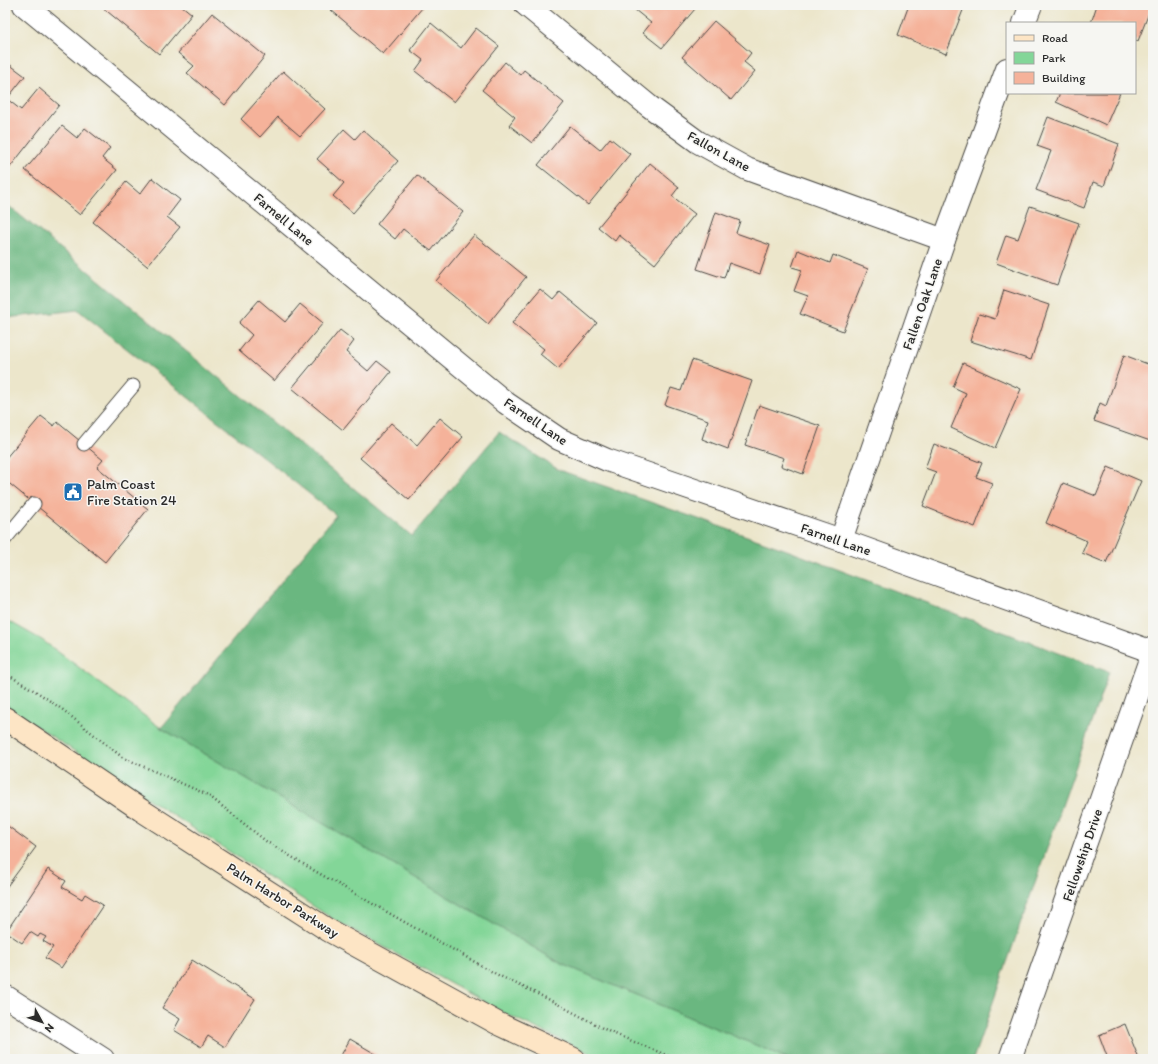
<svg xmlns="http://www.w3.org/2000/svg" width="1158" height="1064" font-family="Itim,sans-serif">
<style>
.green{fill:#83d698;stroke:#578062}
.forest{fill:#6ab780;stroke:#4a7156}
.building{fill:#f5b29a}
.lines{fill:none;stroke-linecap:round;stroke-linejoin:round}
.lane-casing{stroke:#484743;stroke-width:15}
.street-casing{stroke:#484743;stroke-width:24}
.secondary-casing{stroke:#484743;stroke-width:24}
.path{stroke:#484743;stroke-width:2.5;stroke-dasharray:1 3;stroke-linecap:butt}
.lane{stroke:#fff;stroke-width:13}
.street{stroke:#fff;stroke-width:22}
.secondary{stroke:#fde5c5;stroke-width:22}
.labels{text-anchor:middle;stroke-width:3;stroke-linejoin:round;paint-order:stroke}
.street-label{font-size:14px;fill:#2b2b2b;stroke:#f6f6f2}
.poi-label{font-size:14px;fill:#2b2b2b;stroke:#f6f6f2;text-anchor:start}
</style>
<rect width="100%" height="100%" fill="#f6f6f2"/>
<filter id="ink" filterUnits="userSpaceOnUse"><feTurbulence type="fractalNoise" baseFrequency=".025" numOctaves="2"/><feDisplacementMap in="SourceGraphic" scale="8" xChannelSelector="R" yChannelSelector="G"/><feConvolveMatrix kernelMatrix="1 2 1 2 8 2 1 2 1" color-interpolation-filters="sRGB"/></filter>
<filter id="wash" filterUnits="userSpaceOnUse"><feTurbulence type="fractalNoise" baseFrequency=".012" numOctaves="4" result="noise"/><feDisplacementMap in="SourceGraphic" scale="16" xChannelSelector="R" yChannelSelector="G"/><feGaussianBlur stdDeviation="0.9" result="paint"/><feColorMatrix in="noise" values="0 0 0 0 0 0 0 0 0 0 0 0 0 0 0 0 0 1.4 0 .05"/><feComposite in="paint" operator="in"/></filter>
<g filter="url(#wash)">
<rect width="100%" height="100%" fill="#ece6cb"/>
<path class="green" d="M 5,619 L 42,640 L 161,728 L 560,963 L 789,1059 L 602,1059 L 502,1012 L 333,919 L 5,706 Z"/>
<path class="forest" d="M 5,203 L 412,536 L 499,432 L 559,470 L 784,549 L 1109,672 L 973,1059 L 789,1059 L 560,963 L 161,728 L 336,515 L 78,310 L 5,318 Z"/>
<g id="blocks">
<g class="building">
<path d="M 103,5 L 181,5 L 192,14 L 159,54 L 102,7 Z"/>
<path d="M 335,5 L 421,5 L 423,7 L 383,54 L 331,10 Z"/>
<path d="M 629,5 L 690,5 L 695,9 L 662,48 L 643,33 L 651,23 Z"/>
<path d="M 909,5 L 965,5 L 946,54 L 898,35 Z"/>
<path d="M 1097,5 L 1152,5 L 1138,41 L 1135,40 L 1135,23 L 1091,23 Z"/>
<path d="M 212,13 L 265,56 L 225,105 L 187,73 L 194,66 L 178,53 Z"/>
<path d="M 714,21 L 751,53 L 744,62 L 755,71 L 731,100 L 682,57 Z"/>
<path d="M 431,23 L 461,48 L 476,28 L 499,46 L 454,102 L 415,71 L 423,60 L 410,50 Z"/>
<path d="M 5,61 L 25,76 L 7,99 L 21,110 L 39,88 L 59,105 L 7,171 L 5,169 Z"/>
<path d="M 505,62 L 520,75 L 524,70 L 564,103 L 532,143 L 509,125 L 515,117 L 482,90 Z"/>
<path d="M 283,71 L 325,109 L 300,136 L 278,117 L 260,137 L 241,119 Z"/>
<path d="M 1060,93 L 1120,93 L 1106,125 L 1056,102 Z"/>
<path d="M 1048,117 L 1119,144 L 1104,186 L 1093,182 L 1084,208 L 1036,190 L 1051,151 L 1037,146 Z"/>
<path d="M 62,126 L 77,138 L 85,128 L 110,148 L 102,158 L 117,170 L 80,215 L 25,170 Z"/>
<path d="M 570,126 L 600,150 L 610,138 L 630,154 L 588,205 L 538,165 Z"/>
<path d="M 344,129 L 355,139 L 363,130 L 398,161 L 353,213 L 333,196 L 344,183 L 317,159 Z"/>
<path d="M 650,163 L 679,187 L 672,196 L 695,214 L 655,264 L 619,235 L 615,241 L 598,227 Z"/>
<path d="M 417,175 L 463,212 L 431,251 L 403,229 L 395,239 L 377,224 Z"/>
<path d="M 152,178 L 180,200 L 167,217 L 180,227 L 147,266 L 93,222 L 126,182 L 140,194 Z"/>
<path d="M 1030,206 L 1079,223 L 1057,285 L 996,263 L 1006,235 L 1018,239 Z"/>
<path d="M 716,212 L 740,221 L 736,233 L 770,245 L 760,274 L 729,263 L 724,278 L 697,269 Z"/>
<path d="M 474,235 L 526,277 L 488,324 L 436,281 Z"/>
<path d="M 798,250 L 830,263 L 833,255 L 868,269 L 843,331 L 800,314 L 808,296 L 794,291 L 802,270 L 792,267 Z"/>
<path d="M 540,289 L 553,300 L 560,292 L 597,323 L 558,369 L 540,354 L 544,349 L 512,323 Z"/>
<path d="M 1004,290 L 1049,305 L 1031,360 L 970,341 L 979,314 L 995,319 Z"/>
<path d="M 259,300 L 285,322 L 300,304 L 323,323 L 274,381 L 239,351 L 252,335 L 239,323 Z"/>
<path d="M 340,330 L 354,341 L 346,352 L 368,371 L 377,361 L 391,372 L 343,430 L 292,388 Z"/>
<path d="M 1124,355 L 1153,366 L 1153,442 L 1094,421 L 1100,403 L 1106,406 Z"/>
<path d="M 692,360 L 752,381 L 728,449 L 702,439 L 708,420 L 665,405 L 671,388 L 681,391 Z"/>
<path d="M 963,363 L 1021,389 L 995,448 L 951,428 L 966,393 L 953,387 Z"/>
<path d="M 759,405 L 820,426 L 803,474 L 781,466 L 784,458 L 745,445 Z"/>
<path d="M 41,416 L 54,426 L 57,422 L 103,460 L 97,467 L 148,509 L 105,562 L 5,480 L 5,459 Z"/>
<path d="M 440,418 L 463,437 L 409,500 L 360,458 L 391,423 L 417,445 Z"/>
<path d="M 934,444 L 982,463 L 976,477 L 992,483 L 975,527 L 923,506 L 936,472 L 925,468 Z"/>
<path d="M 1108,467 L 1141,481 L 1106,563 L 1082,553 L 1087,541 L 1046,523 L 1063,483 L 1096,496 Z"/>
<path d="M 5,824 L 36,847 L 5,889 Z"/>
<path d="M 48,869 L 66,881 L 62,887 L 82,899 L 85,894 L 103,905 L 61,968 L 45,958 L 53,947 L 43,941 L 46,937 L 40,934 L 38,937 L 30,932 L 22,943 L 6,932 Z"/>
<path d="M 192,960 L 255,999 L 225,1047 L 208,1036 L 201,1047 L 174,1030 L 180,1019 L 162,1008 Z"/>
<path d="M 1125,1024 L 1139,1059 L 1108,1059 L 1099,1035 Z"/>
<path d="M 350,1039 L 384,1059 L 339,1059 Z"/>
</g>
</g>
</g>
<g filter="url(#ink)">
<use href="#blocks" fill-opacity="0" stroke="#484743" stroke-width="1"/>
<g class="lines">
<defs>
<g id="lane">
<path d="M 84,444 L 133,386"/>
<path d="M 5,539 L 34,504"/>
</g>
<g id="street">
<path d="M 24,5 L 506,403 L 559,439 L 607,460 L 841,540 L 1153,652"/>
<path d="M 526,5 L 649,106 L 698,142 L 747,169 L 944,240"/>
<path d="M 1024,23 L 1031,5"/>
<path d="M 841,540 L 944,240 L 1007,69"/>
<path d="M 5,996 L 103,1059"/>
<path d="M 1010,1059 L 1153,651"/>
</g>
<path id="secondary" d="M 5,718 L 141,810 L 328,930 L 497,1023 L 574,1059"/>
</defs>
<use href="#lane" class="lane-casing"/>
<use href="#street" class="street-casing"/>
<use href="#secondary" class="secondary-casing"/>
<path class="path" d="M 5,673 L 40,694 L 63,710 L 122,757 L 208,795 L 267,842 L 315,871 L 496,974 L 548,999 L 610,1032 L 676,1059"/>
<use href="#lane" class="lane"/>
<use href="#street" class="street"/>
<use href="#secondary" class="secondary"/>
</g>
</g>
<defs>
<symbol id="civic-square" viewBox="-11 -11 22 22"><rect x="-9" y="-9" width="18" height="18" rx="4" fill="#1f6fb2" stroke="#f6f6f2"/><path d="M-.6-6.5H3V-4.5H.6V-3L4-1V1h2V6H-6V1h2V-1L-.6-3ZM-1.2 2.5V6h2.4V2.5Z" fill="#fff"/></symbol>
</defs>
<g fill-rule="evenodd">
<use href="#civic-square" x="62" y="481" width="22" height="22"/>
</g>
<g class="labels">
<g class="street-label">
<text transform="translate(719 151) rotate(29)" y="5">Fallon Lane</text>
<text transform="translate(284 219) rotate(40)" y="5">Farnell Lane</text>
<text transform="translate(922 304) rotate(-71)" y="5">Fallen Oak Lane</text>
<text transform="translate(536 421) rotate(34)" y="5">Farnell Lane</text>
<text transform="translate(836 539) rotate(19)" y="5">Farnell Lane</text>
<text transform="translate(1082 855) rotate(-71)" y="5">Fellowship Drive</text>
<text transform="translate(283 900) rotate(32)" y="5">Palm Harbor Parkway</text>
</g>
<g class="poi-label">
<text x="87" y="489">Palm Coast<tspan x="87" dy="16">Fire Station 24</tspan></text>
</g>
</g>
<rect width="1158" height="1064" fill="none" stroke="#f6f6f2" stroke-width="20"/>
<rect x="1006" y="22" width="130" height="72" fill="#f6f6f2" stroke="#a5a5a2"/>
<rect x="1014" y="35" width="20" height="6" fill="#fde5c5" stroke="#a5a5a2"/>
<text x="1042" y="42" font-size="12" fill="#2b2b2b">Road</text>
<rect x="1014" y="52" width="20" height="12" fill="#83d698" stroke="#a5a5a2"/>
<text x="1042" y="62" font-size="12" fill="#2b2b2b">Park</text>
<rect x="1014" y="72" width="20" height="12" fill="#f5b29a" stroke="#a5a5a2"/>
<text x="1042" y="82" font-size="12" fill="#2b2b2b">Building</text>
<g transform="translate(42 1022) rotate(130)" stroke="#f6f6f2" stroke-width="3" paint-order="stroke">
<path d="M0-3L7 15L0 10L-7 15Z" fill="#2b2b2b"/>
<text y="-6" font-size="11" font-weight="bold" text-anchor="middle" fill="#2b2b2b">N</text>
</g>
</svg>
